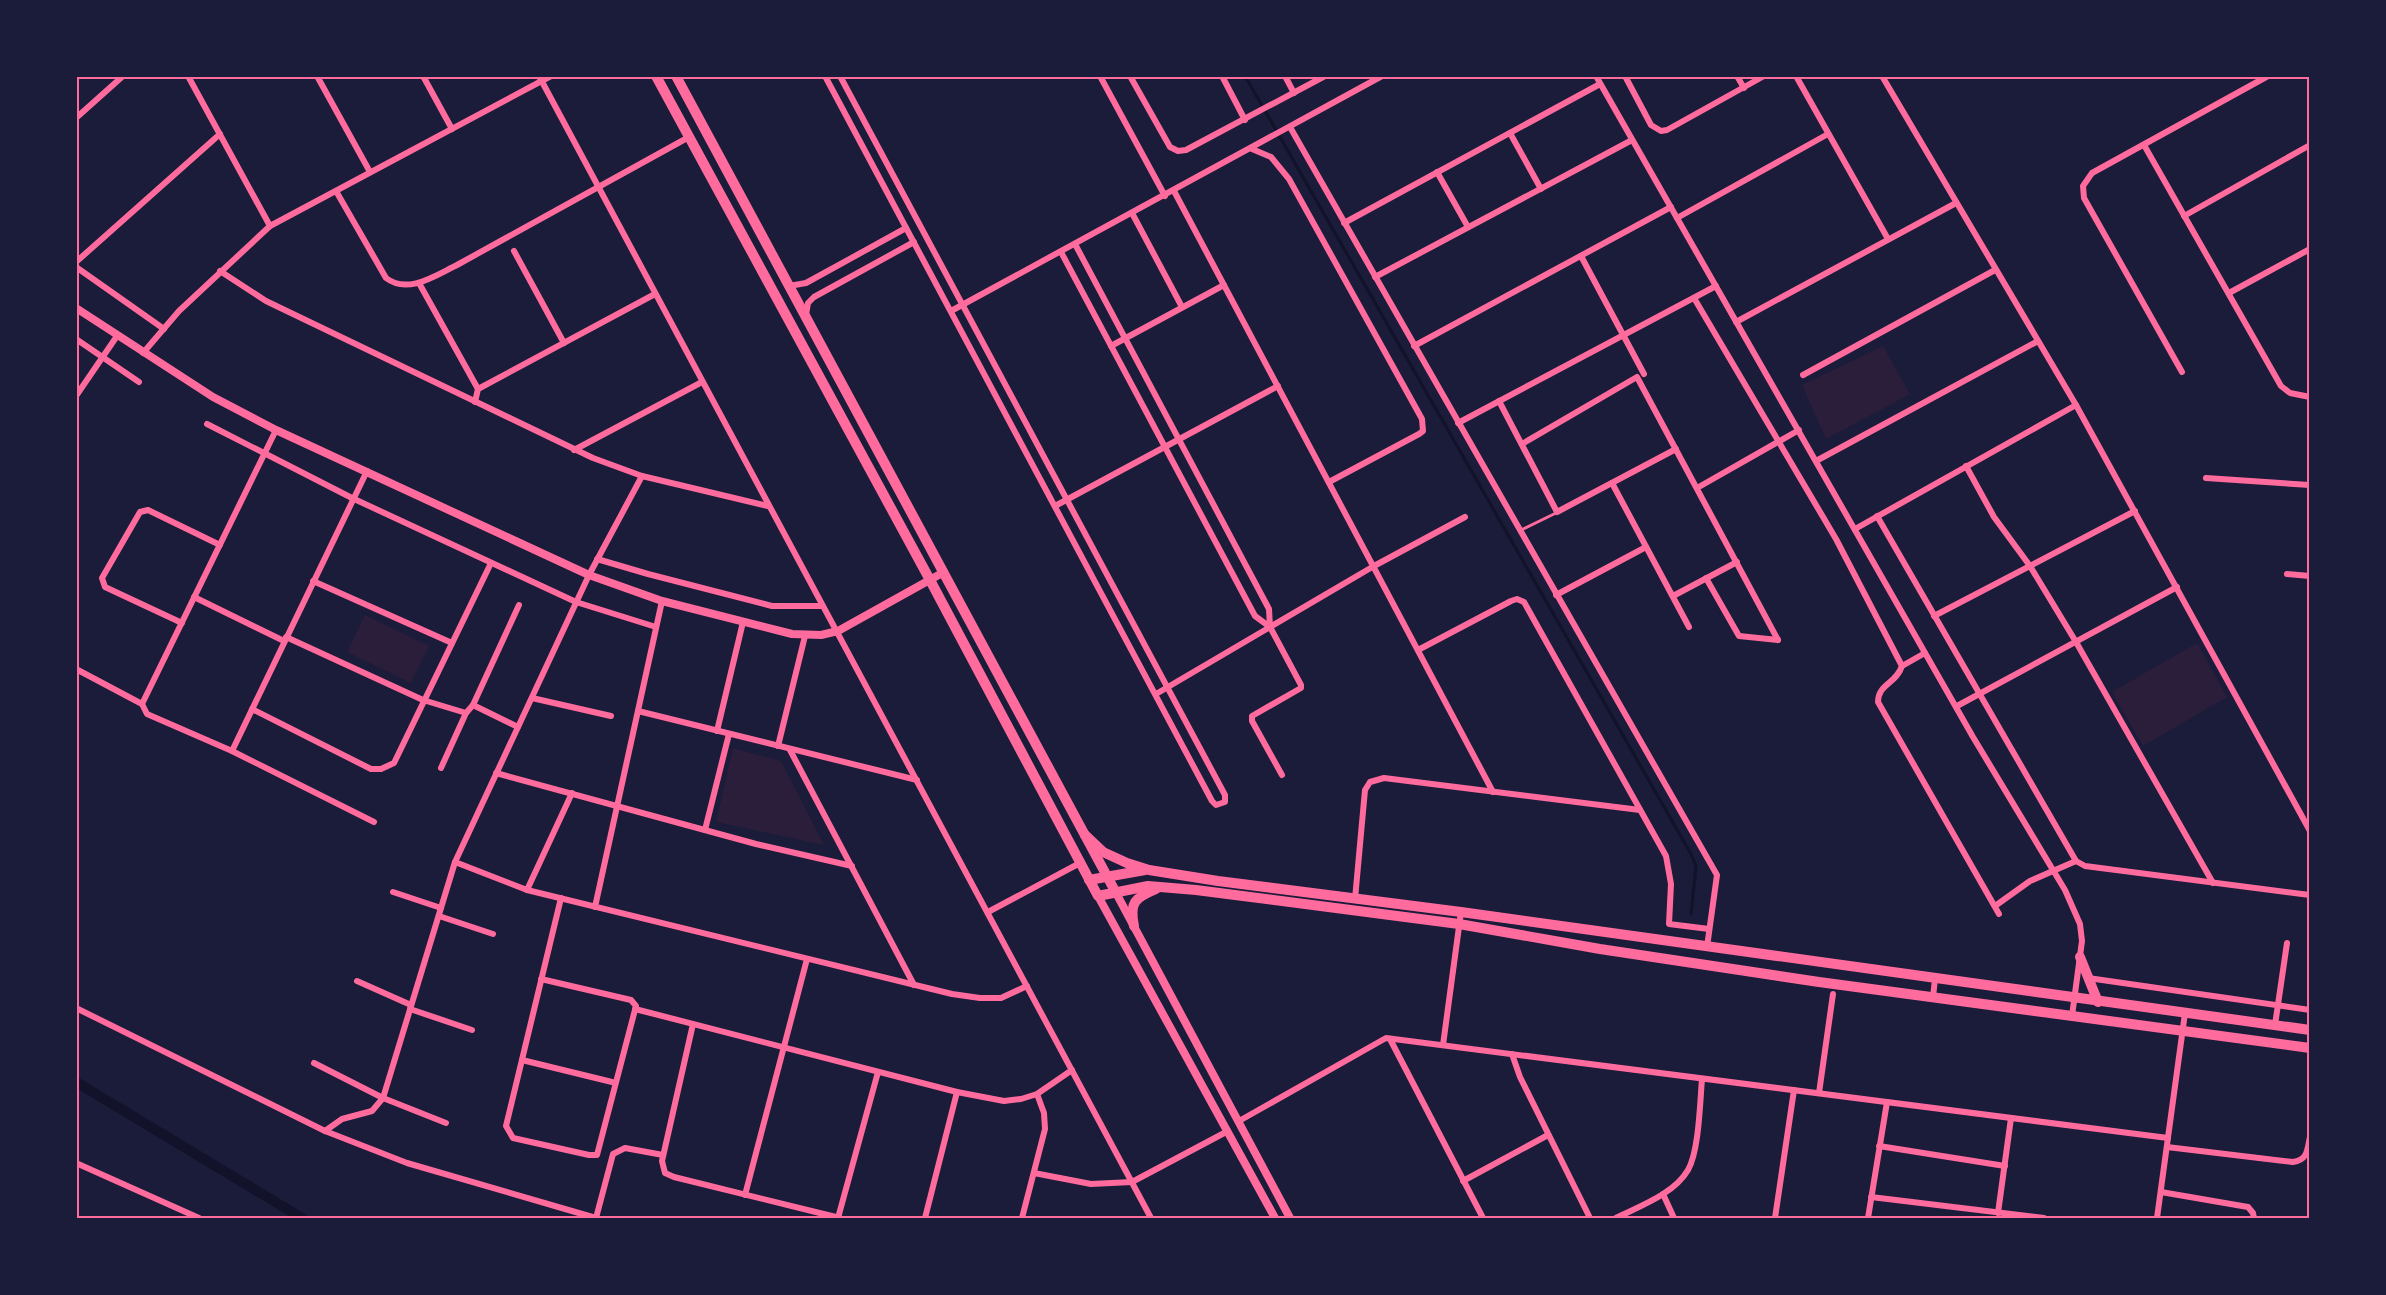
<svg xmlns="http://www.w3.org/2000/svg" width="2386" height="1295" font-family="Manrope,sans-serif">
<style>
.green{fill:#2a1e3b}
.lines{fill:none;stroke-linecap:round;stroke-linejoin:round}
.stream{stroke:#12122b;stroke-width:3}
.canal{stroke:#12122b;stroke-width:10}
.service{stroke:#ff6b9d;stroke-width:3}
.minor{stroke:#ff6b9d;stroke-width:6}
.tertiary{stroke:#ff6b9d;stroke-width:8}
.secondary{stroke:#ff6b9d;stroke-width:8}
.trunk{stroke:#ff6b9d;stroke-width:10}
.neatline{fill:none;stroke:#ff6b9d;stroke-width:2}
</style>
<rect width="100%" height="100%" fill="#1b1b3a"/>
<g class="green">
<path d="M 1883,346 L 1910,394 L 1826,439 L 1802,385 Z"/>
<path d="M 365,615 L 429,646 L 411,683 L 347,652 Z"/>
<path d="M 2197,643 L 2227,697 L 2143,746 L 2112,692 Z"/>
<path d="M 733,748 L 781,761 L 824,845 L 716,822 Z"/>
</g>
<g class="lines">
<path class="stream" d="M 1245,76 L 1691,854 L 1696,866 L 1691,914"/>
<path class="canal" d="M 76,1082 L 302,1218"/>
<path class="service" d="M 1521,530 L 1556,513"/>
<g class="minor">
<path d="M 188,76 L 270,226"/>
<path d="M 317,76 L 370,172"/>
<path d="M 423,76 L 452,129"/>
<path d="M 539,76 L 1151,1218"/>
<path d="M 825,76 L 1212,801 L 1216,805 L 1225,802 L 1225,795 L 840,76"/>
<path d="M 1100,76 L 1165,196"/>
<path d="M 1130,76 L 1170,147 L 1178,151 L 1186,150 L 1325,76"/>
<path d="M 1222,76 L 1245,120"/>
<path d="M 1285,76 L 1294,93"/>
<path d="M 1596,76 L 1973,737 L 2065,890 L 2080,924 L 2082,941 L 2072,1016"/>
<path d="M 1625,76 L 1651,125 L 1661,131 L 1667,130 L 1764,76"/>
<path d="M 1737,76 L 1744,88"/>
<path d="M 1796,76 L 1888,239"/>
<path d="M 1882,76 L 2076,405 L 2310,831"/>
<path d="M 76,118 L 123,76"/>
<path d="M 1290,127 L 1717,875 L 1707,947"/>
<path d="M 1510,133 L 1541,189"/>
<path d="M 2144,145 L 2281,386 L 2290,393 L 2310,397"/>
<path d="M 1252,149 L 1271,157 L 1289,179 L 1422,419 L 1423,431 L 1419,434 L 1329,482"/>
<path d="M 1437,172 L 1468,227"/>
<path d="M 336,191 L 386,278 C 408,295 436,275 457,265 L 689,137"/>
<path d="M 1174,191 L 1493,792"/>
<path d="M 1132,213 L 1182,307"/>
<path d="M 2184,216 L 2310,145"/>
<path d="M 1677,218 L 1828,134"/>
<path d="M 1344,223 L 1600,84"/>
<path d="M 1075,244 L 1269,609 L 1270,627"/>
<path d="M 514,251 L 564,343"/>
<path d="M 1061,252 L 1255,616 L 1270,627 L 1301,685 L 1301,688 L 1252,716 L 1252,721 L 1282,775"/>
<path d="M 1581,256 L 1644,374"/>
<path d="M 76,262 L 220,134"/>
<path d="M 76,267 L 164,329"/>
<path d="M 220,271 L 266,301 L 593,458 L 642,476 L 768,506"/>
<path d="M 1375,277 L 1632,140"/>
<path d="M 419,283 L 478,389"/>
<path d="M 789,286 L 806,283 L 906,228"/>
<path d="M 2229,293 L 2310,249"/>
<path d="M 1694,298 L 1836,539 L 1902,666"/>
<path d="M 951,311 L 1382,76"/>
<path d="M 806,315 L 808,303 L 814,297 L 914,242"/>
<path d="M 1736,322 L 1956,203"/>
<path d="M 76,339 L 139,382"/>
<path d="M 1111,346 L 1224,285"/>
<path d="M 1414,346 L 1671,207"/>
<path d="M 143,353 L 179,311 L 270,226 L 551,76"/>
<path d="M 2182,372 L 2084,198 L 2083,186 L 2092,173 L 2268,76"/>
<path d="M 1803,375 L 1995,270"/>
<path d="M 76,396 L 117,336"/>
<path d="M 1499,401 L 1557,512 L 1676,449"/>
<path d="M 475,402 L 478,389 L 655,294"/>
<path d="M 1458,423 L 1716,286"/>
<path d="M 207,424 L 352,498 L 576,602 L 656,627"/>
<path d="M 1522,444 L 1637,377 L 1778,640"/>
<path d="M 574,450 L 702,382"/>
<path d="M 1816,461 L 2038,341"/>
<path d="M 1966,466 L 1994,517 L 2030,566 L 2076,642 L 2213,883"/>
<path d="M 2206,478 L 2310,485"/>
<path d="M 1612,483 L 1689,627"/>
<path d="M 1697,488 L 1799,430"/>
<path d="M 1055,506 L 1278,386"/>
<path d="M 1877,516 L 2076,861"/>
<path d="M 1855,529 L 2076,405"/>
<path d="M 597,559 L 648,574 L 772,606 L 822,606"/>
<path d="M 2287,574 L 2310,576"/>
<path d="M 1706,578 L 1739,636 L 1778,640"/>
<path d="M 313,581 L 452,643"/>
<path d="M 1556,595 L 1646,547"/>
<path d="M 1673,596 L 1737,562"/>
<path d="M 194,597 L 284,641"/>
<path d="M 1934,616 L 2135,511"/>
<path d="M 182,623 L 105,587 L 102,578 L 140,512 L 148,510 L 220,545"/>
<path d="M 286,637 L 423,700 L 466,713 L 473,705 L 518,727"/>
<path d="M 1418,650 L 1511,601 L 1517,599 L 1524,602 L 1666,856 L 1671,884 L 1669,924 L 1709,929"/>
<path d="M 1925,653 L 1902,666 C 1896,684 1878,684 1878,702 L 1999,914"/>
<path d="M 76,669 L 142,704 L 147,714 L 232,751 L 374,822"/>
<path d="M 1156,694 L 1374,566 L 1465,517"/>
<path d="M 532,698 L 611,716"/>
<path d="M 142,704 L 276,430"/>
<path d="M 473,705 L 519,605"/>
<path d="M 1957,706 L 2177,587"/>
<path d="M 252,709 L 371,769 L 381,769 L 394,763 L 491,563"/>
<path d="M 638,711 L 917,780"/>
<path d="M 717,731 L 743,622"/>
<path d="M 778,746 L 805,636"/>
<path d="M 790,750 L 914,985"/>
<path d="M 232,751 L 367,471"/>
<path d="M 441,768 L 466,713"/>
<path d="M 496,773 L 756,844 L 852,866"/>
<path d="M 705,830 L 729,734"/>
<path d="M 2076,861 L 2085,866 L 2310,895"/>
<path d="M 455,862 L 527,890 L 952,994 L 980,998 L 1001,998 L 1027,986"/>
<path d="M 527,890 L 572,793"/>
<path d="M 393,892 L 441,908"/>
<path d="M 1355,899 L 1365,790 L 1370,782 L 1384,778 L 1640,810"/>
<path d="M 1995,906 L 2030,881 L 2076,861"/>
<path d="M 595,907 L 662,601"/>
<path d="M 988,912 L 1080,863"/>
<path d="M 439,916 L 493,934"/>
<path d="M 2088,978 L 2310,1010"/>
<path d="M 541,979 L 631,1000 L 636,1006 L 597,1155 L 589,1155 L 513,1138 L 506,1126 L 561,898"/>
<path d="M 357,981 L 411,1005"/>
<path d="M 1933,997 L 1935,979"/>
<path d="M 76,1008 L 325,1131 L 407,1163 L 596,1218"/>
<path d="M 410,1009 L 472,1030"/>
<path d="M 635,1009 L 957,1092 L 1004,1101 L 1021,1099 L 1037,1094 L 1072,1070"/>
<path d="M 693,1024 L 662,1161 L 665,1173 L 674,1177 L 840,1218"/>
<path d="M 2275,1025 L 2287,943"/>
<path d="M 1390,1039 L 1483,1218"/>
<path d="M 1443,1045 L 1461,912"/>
<path d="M 1512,1054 L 1520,1077 L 1590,1218"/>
<path d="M 522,1060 L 612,1082"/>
<path d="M 314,1063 L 383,1098 L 446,1123"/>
<path d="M 1819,1093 L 1833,994"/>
<path d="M 1239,1121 L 1386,1038 L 2168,1138"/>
<path d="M 325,1131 L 342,1119 L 372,1111 L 383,1098 L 455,862 L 589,575 L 642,476"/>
<path d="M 1879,1146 L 2005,1166"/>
<path d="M 2167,1147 L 2293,1162 C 2308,1160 2307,1150 2310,1137"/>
<path d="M 76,1163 L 199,1218"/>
<path d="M 1034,1173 L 1091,1184 L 1132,1182 L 1228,1131"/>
<path d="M 1463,1181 L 1548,1135"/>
<path d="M 2161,1192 L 2248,1207 L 2253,1213 L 2254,1218"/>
<path d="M 1663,1194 L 1674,1218"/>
<path d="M 745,1195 L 807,959"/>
<path d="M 1871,1197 L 2044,1218"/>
<path d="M 1998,1213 L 2011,1118"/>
<path d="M 596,1218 L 613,1154 L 625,1148 L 663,1155"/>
<path d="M 838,1218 L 878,1072"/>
<path d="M 925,1218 L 957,1092"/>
<path d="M 1022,1218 L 1045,1129 L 1044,1113 L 1037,1094"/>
<path d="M 1616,1218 C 1640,1206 1674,1194 1688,1170 C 1699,1151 1700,1102 1702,1079"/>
<path d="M 1775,1218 L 1794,1090"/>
<path d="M 1868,1218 L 1887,1102"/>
<path d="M 2157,1218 L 2185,1013"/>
</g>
<path class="tertiary" d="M 76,308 L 213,397 L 276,430 L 589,575 L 662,601 L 792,634 L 821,635 L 838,631 L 944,572"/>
<g class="secondary">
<path d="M 1115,891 L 1290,1218"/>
<path d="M 1098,896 L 1275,1218"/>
</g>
<g class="trunk">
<path d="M 656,76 L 930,580 L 1098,896 L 1148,886 L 1196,890 L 1459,924 L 1600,949 L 1819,982 L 2310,1048"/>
<path d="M 676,76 L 1115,891"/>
<path d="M 1085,835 L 1103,852 L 1127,863 L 1149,870 L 1218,881 L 1461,912 L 2310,1030"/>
<path d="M 1089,880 L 1145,870"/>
<path d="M 1134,926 C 1129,902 1135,898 1156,889"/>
<path d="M 2080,957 L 2098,1002"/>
</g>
</g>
<rect width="2386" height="1295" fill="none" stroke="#1b1b3a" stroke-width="156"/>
<rect x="78" y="78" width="2230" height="1139" class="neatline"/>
</svg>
